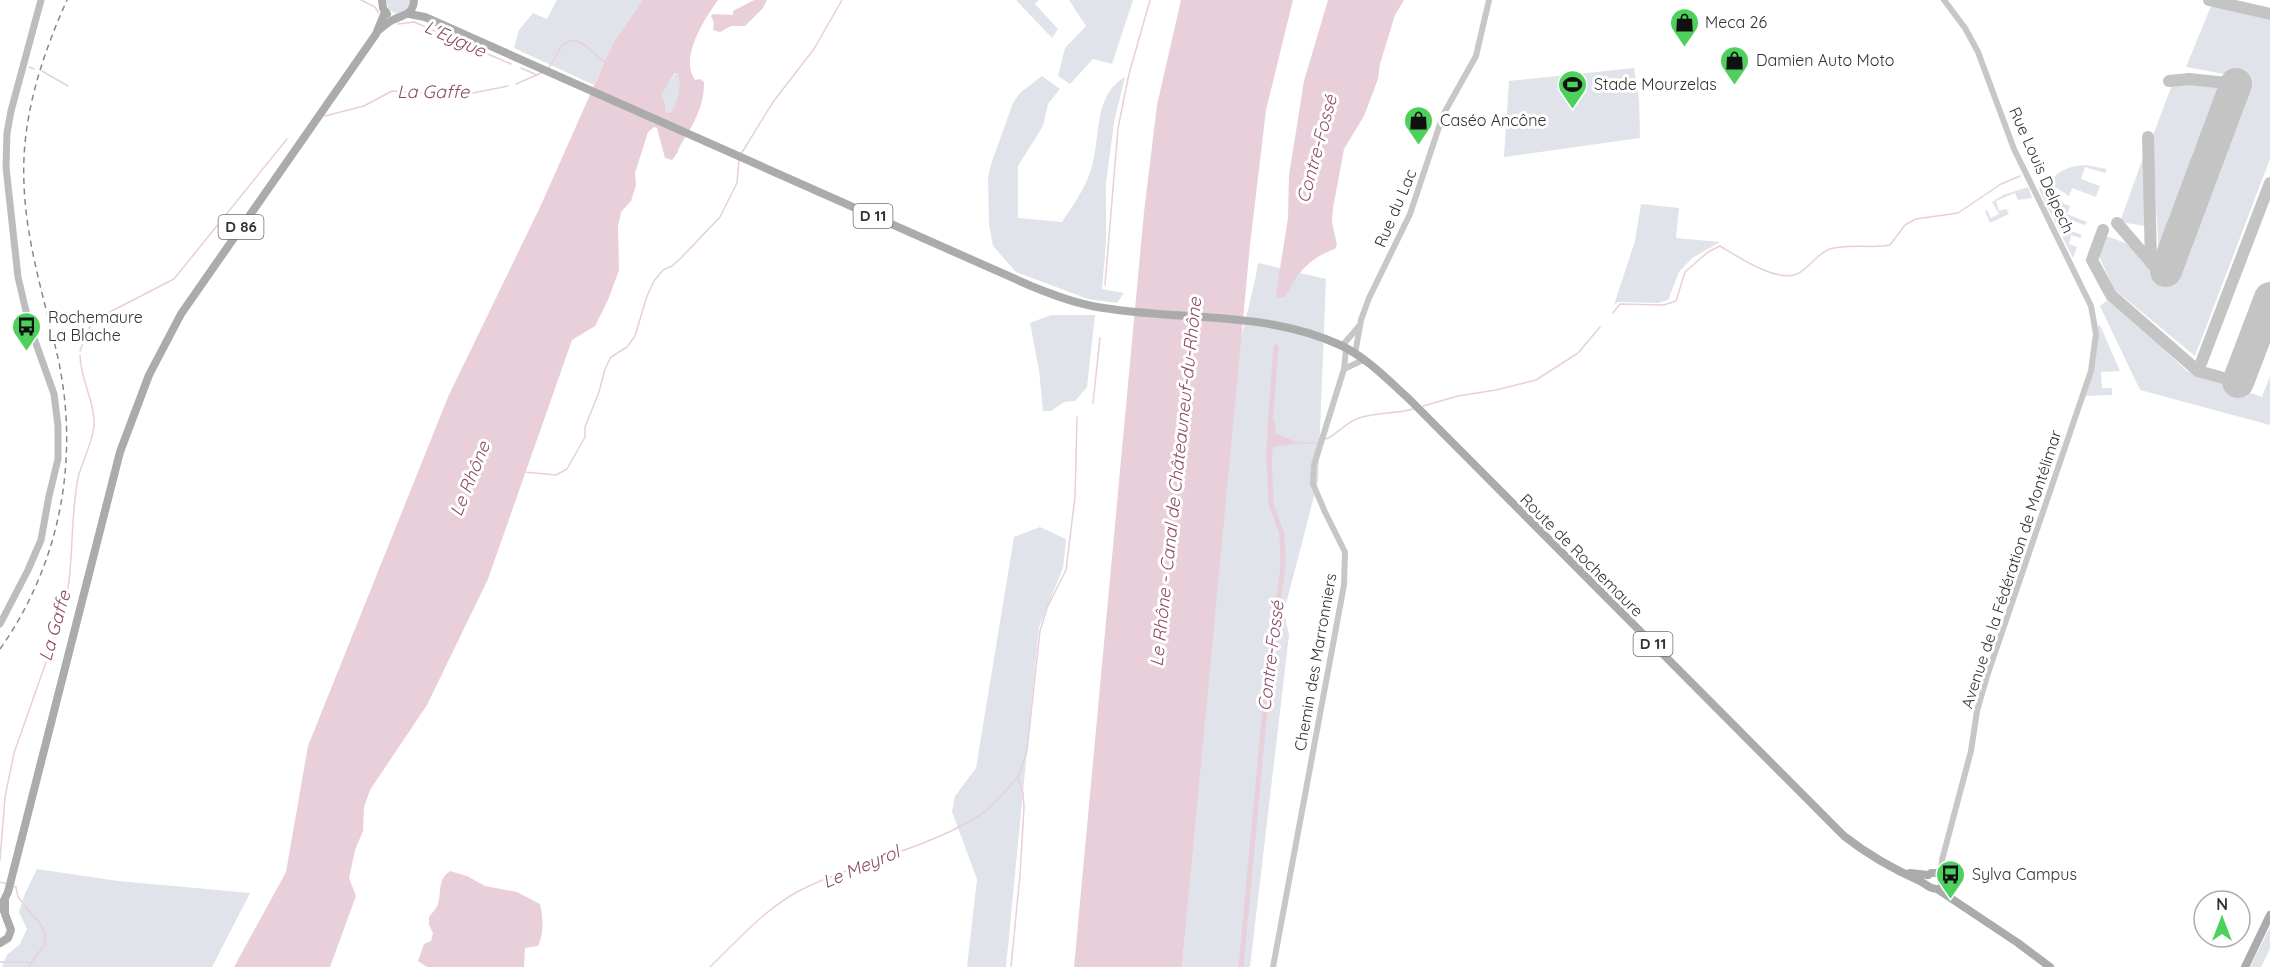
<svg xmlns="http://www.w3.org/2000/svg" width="2270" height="967" font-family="Quicksand,sans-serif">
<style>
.green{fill:#e0e3ea}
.water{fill:#e8cfda;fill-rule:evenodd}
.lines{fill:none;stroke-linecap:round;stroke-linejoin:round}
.stream{stroke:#e8cfda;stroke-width:1.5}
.canal{stroke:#e8cfda;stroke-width:5}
.taxiway{stroke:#c4c4c4;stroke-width:12}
.runway{stroke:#c4c4c4;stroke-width:32}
.tertiary{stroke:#c7c7c7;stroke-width:6}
.secondary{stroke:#bdbdbd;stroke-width:7}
.primary{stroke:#ababab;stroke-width:8}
.rail{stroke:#888;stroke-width:1.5;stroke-dasharray:6 4.5;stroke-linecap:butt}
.labels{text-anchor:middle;stroke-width:6;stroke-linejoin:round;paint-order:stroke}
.shield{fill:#fff;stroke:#707070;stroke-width:1.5}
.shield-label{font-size:15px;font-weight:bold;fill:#333}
.poi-label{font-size:16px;fill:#333;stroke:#fff;text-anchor:start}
.street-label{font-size:16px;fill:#333;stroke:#fff}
.water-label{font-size:18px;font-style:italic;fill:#8c4a65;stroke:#fff}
</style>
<rect width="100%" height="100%" fill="#fff"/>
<g class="green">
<path d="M 386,0 L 410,0 L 408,9 L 397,14 L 389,10 Z"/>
<path d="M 557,0 L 643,0 L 613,43 L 594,85 L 514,48 L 519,30 L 533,13 L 547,19 Z"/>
<path d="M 1016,0 L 1039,0 L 1035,4 L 1058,29 L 1052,38 Z"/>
<path d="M 1069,0 L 1133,0 L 1112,64 L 1093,59 L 1070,84 L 1058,76 L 1065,48 L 1086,26 Z"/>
<path d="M 2211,6 L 2270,20 L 2270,159 L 2195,356 L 2114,289 L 2098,254 L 2106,236 C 2114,239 2126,242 2133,248 C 2146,259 2152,275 2171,277 L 2177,271 L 2247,81 L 2230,75 L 2186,67 Z"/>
<path d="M 1634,68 L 1639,100 L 1640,138 L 1504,157 L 1509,81 Z"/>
<path d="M 676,73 L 678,73 C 681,87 679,99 671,112 L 666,113 L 665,103 L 660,95 Z"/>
<path d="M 1042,76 L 1060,89 L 1048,104 L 1043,126 L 1018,166 L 1018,218 L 1062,222 C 1071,208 1082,193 1088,178 C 1103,145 1090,97 1125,77 L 1114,122 L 1106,183 L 1106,242 L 1102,289 L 1124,293 L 1117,303 L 1088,299 L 1016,272 L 993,246 L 989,225 L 988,178 L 991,164 L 1013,103 L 1020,93 Z"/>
<path d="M 2196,84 L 2223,87 L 2223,89 L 2165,256 L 2159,256 L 2152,138 L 2172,85 Z"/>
<path d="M 2145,152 L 2145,226 L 2120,222 Z"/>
<path d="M 2085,165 L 2107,169 L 2105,173 L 2085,167 L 2081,179 L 2100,186 L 2096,197 L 2072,188 L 2069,196 L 2055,187 L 2052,180 C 2059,169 2073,166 2085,165 Z"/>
<path d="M 2046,184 L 2050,184 L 2064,204 L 2070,206 L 2067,214 L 2087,222 L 2085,225 L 2067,219 L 2064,228 L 2082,235 L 2080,238 L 2071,235 L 2069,244 L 2077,247 L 2073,258 L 2041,194 L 2039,189 Z"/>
<path d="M 2028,187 L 2032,198 L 2018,200 L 2015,193 L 1996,201 L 1999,211 L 2006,209 L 2009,214 L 1990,223 L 1985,211 L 1987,210 L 1991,218 L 1999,214 L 1992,202 L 2003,195 Z"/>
<path d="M 1641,204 L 1679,208 L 1676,238 L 1720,242 L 1692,258 L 1679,272 L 1668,300 L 1658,303 L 1618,302 L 1614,305 L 1635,241 Z"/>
<path d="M 1258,263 L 1326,279 L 1318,481 L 1284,612 L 1289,635 L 1250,967 L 1182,967 L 1240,342 C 1246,315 1254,290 1258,263 Z"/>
<path d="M 2110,298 L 2187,371 L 2262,397 L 2270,376 L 2270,425 L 2140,390 L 2100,306 Z"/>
<path d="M 1051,315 L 1095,315 L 1087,387 L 1075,401 L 1064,402 L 1051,411 L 1043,411 L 1039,370 L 1030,323 Z"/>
<path d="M 2100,325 L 2120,371 L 2101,372 L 2102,388 L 2112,388 L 2112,395 L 2085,396 L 2095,364 L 2098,326 Z"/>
<path d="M 1040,527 L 1066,539 L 1063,568 L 1039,627 L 1006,967 L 967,967 L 977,879 L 952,812 L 955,796 L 976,768 L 1014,537 Z"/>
<path d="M 37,869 L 118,881 L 250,893 L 212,967 L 2,967 L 7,955 L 20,944 L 27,929 L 19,912 L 24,896 Z"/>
<path d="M 2270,927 L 2270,949 L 2261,967 L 2250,967 Z"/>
</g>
<g class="water">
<path d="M 643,0 L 718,0 C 705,18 679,58 695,80 L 700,79 L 704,82 C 705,105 693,125 681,144 C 678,150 677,155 672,160 L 665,158 L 657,128 L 654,127 L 648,132 L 635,173 L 636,185 L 631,201 L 621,212 L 618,227 L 619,270 L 608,300 L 595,326 L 572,340 L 488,579 L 427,705 L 370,790 L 364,807 L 363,831 L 355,850 L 349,878 L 356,896 L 330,967 L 234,967 L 286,872 L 308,746 L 448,397 L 541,205 L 613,43 ZM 675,73 L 678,73 C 681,87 679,99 671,112 L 666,113 L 665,103 L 661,95 Z"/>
<path d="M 754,0 L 767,0 L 763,8 L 745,26 L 731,26 L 720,32 L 713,30 L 714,23 L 711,16 L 713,14 L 733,15 L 733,11 Z"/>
<path d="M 1181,0 L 1293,0 L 1266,110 L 1250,245 L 1182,967 L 1074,967 L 1144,212 L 1157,105 Z"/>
<path d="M 1328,0 L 1404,0 L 1395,15 L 1380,64 L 1378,79 L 1364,116 L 1344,149 L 1333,208 L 1332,222 L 1337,245 L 1335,249 C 1310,258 1297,272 1286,296 L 1277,298 L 1276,294 L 1288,218 L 1289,175 L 1304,81 Z"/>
<path d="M 1268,421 L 1275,421 L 1276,434 L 1300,443 L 1273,447 L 1271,461 L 1266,461 Z"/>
<path d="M 450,871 L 467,876 L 485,886 L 517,892 L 540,904 C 543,916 544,935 538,946 L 525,948 L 524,967 L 427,967 L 418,961 L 424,944 L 431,941 L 433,933 L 429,925 L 429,917 C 432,913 437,908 438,904 C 442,891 437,880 450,871 Z"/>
</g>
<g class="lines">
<g class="stream">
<path d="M 361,0 L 375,7 L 379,13"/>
<path d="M 398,24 L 414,22 L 511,64"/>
<path d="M 29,67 L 34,69"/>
<path d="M 549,67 C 554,61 557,52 562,46 C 578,29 593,56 606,62"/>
<path d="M 521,68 L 537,75"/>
<path d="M 42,71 L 68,86"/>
<path d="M 516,84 L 541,73"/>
<path d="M 325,116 L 364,106 L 392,91 L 463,95 L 508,86"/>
<path d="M 741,154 L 773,102 L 814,49 L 842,0"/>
<path d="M 1105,285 L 1118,128 L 1129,74 L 1150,0"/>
<path d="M 1613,313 L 1620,304 L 1664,305 L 1676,301 L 1685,272 L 1708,252 L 1720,246 C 1737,256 1776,283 1797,274 C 1810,268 1816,254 1830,249 C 1850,243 1871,249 1890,245 L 1905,225 L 1916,219 L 1958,213 L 2001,184 L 2020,176"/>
<path d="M 80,351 L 89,328 L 100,317 L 174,279 L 287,139"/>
<path d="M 1093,403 L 1100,338"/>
<path d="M 1423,406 L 1458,396 L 1496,390 L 1536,380 L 1578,353 L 1600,327"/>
<path d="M 1326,439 C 1338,434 1346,422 1359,418 C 1376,412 1396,414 1413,409"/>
<path d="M 1299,443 L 1316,443"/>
<path d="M 524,472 L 556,475 L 567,469 L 585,437 L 585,427 L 599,392 L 605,369 L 611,357 L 627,347 L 635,336 L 647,296 L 654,281 L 663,270 L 672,266 L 680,259 L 720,217 L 737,183 L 739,159"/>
<path d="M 0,860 L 5,797 L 14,753 L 51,648 C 53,631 63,618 66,601 C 74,561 70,519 78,478 C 82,461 92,444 94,426 C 95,401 80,379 80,355"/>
<path d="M 0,882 L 8,884"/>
<path d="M 12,886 L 16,887 L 18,897 L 22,902"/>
<path d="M 25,906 C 34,918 52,930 43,947 C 38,954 32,959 29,967"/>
<path d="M 0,962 L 29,962"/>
<path d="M 710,967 C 740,938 770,903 809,886 C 862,862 924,848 974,819 C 991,809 1005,792 1017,778"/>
<path d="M 1011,967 L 1020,875 L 1024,807 L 1023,793 L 1018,777 L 1027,751 L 1040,631 L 1047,608 L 1066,570 L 1075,497 L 1077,417"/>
</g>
<g class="canal">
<path d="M 1270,426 L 1276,347"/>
<path d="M 1241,967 L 1268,676 L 1283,567 L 1282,534 L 1271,504 L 1269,453"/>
</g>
<g class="taxiway">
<path d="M 2209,0 L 2270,14"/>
<path d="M 2169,81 L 2189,79 L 2236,84"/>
<path d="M 2148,137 L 2151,263"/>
<path d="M 2117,223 L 2155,267 L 2162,272 L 2166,271"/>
<path d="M 2103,230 L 2092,260 L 2111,295 L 2198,371"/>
<path d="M 2238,382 L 2198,371 L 2270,183"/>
</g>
<g class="runway">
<path d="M 2166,271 L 2236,84"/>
<path d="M 2238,382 L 2270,298"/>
</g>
<g class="tertiary">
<path d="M 1342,346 L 1360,325"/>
<path d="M 1355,354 L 1361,320 L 1369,298 L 1410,214 L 1443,115 L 1476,56 L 1489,0"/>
<path d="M 1344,369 L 1363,360"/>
<path d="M 1941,875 L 1942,860 L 1971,751 L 1977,711 L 1987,676 L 2091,371 L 2096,334 L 2091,306 L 2014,149 L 1978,52 L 1965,28 L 1944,0"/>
<path d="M 1273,967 L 1344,585 L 1345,552 L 1325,512 L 1313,484 L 1314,465 L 1344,369 L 1346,349"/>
</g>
<path class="secondary" d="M 0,624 L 28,570 L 41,540 L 49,496 L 58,459 L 58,426 L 54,394 L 29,324 L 18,277 L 6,167 L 7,133 L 11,111 L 41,0"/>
<g class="primary">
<path d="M 382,0 L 383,8 L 387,14"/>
<path d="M 409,14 L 425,17 L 1031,286 C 1051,294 1071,302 1092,306 C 1174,322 1262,309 1340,345 C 1366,357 1388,380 1409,399 L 1844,836 C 1867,854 1893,869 1920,881 C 1926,884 1929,889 1937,889 L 2018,943 L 2050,967"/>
<path d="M 379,30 C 384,26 389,21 395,19 C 406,14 413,14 414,0"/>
<path d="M 1910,873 L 1928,875"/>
<path d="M 1928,875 L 1931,873 L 1938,873 L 1942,877 L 1942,884"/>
<path d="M 0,909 L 8,892 L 120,452 L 149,375 L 181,314 L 376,34 L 385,12"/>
<path d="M 0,943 L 8,938 L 11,930 L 5,914 L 5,902"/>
<path d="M 2245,967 L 2270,915"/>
</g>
<path class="rail" d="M 0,649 C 60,564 80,460 58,358 C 45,301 26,243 24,184 C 21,119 41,58 67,0"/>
</g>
<defs>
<symbol id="shop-pin" viewBox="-11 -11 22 30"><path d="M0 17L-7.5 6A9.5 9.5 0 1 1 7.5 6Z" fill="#4ed05d" stroke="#fff"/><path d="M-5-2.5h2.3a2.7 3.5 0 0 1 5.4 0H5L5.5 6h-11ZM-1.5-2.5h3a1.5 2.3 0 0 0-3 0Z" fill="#111"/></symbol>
<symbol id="stadium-pin" viewBox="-11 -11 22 30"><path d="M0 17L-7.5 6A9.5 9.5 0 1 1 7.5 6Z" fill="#4ed05d" stroke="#fff"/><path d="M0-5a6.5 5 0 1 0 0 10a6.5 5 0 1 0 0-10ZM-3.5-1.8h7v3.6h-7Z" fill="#111"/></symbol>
<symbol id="bus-pin" viewBox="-11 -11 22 30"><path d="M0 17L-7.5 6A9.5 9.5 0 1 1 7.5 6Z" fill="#4ed05d" stroke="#fff"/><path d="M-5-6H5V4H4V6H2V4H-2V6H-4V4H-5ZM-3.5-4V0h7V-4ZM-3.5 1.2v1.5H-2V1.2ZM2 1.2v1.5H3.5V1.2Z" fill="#111"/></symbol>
</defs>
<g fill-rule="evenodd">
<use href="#shop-pin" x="1668" y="6" width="33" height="45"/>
<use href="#shop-pin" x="1718" y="44" width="33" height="45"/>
<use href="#stadium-pin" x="1556" y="68" width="33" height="45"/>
<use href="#shop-pin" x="1402" y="104" width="33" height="45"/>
<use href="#bus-pin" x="10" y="310" width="33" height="45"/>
<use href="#bus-pin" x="1934" y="858" width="33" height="45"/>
</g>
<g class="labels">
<g class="shield">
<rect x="853.5" y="204" width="39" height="24" rx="4.5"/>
<rect x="218.5" y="215" width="45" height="24" rx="4.5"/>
<rect x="1633.5" y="632" width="39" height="24" rx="4.5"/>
</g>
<g class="shield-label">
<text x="873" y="221">D 11</text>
<text x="241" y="232">D 86</text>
<text x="1653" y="649">D 11</text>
</g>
<g class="poi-label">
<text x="1705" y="28">Meca 26</text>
<text x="1756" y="66">Damien Auto Moto</text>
<text x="1594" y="90">Stade Mourzelas</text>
<text x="1440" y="126">Caséo Ancône</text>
<text x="48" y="323">Rochemaure<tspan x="48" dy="18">La Blache</tspan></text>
<text x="1972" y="880">Sylva Campus</text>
</g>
<g class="street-label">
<text transform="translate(2042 170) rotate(66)" y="6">Rue Louis Delpech</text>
<text transform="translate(1395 208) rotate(-67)" y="6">Rue du Lac</text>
<text transform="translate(1582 555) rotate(45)" y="6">Route de Rochemaure</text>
<text transform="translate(2011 569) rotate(-72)" y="6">Avenue de la Fédération de Montélimar</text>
<text transform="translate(1315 662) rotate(-80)" y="6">Chemin des Marronniers</text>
</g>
<g class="water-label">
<text transform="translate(455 39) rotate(24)" y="6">L'Eygue</text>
<text x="433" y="98">La Gaffe</text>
<text transform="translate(1317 149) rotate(-75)" y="6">Contre-Fossé</text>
<text transform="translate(470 479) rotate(-68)" y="6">Le Rhône</text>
<text transform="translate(1176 482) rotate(-84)" y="6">Le Rhône - Canal de Châteauneuf-du-Rhône</text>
<text transform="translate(55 626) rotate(-74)" y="6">La Gaffe</text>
<text transform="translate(1271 656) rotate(-83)" y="6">Contre-Fossé</text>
<text transform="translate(861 867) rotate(-23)" y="6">Le Meyrol</text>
</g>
</g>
<g transform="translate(2222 919)"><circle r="28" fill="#ffffff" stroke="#adadad" stroke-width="1.5"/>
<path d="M0-4.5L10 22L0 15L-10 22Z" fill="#4ed05d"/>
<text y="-9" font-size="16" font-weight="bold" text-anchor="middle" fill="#333333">N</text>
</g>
</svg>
